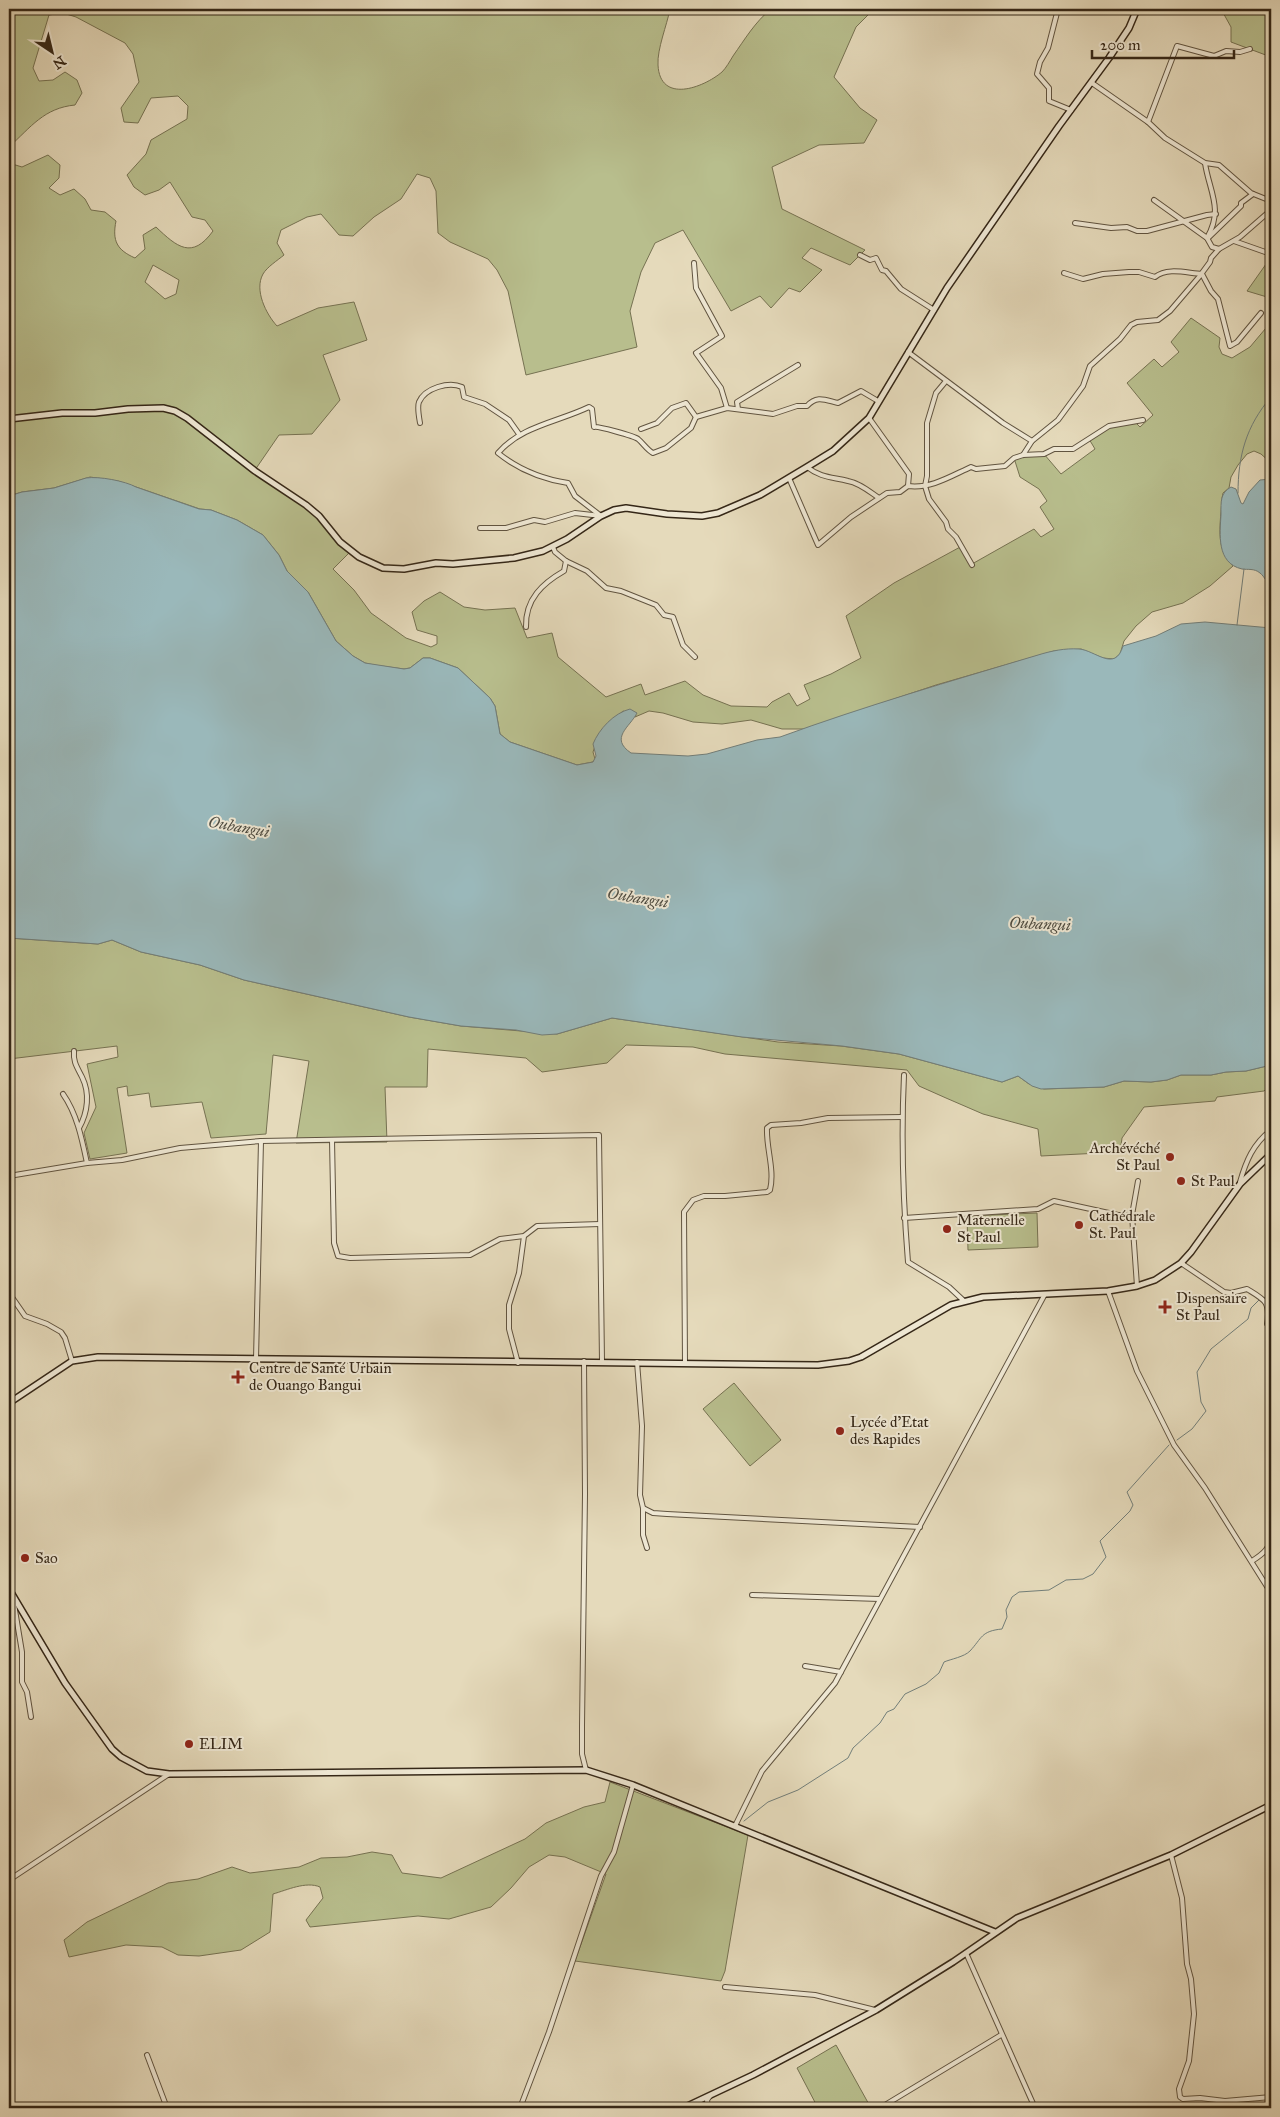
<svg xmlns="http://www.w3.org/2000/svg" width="1280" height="2117" font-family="'IM FELL Great Primer',serif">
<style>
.green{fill:#b8be8d;stroke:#767252;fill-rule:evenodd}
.water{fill:#9ab8ba;stroke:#727e79}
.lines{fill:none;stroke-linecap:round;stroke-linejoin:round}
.stream{stroke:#727e79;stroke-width:1}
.street-casing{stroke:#615440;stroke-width:6}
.secondary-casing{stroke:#352717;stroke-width:8}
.street{stroke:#eee7d3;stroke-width:4}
.secondary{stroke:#eee7d3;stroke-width:5}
.poi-dot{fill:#8f2418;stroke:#eee7d3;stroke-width:2}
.labels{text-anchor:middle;stroke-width:4;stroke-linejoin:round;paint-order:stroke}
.poi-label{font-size:15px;fill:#352717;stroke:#eee7d3;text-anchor:start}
.water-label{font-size:16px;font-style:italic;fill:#4e4b40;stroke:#eee7d3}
</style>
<rect width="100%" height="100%" fill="#e5dabb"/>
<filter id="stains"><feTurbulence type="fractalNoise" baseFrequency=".004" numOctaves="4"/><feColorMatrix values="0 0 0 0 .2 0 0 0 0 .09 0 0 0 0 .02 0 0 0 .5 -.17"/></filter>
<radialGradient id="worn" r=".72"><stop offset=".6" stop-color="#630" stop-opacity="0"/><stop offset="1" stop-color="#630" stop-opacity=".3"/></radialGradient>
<g class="green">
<path d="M 9,9 L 670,9 C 667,25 657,49 658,65 C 660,104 703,88 722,72 C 726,68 730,61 733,56 C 745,39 755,22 771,9 L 874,9 L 856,27 L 834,77 L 860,108 L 877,120 L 864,143 L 819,145 L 772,167 L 782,209 L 865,250 L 850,265 L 811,248 L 802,258 L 822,270 L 800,292 L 789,288 L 771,308 L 760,296 L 731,311 L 683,230 L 655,243 L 641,272 L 630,311 L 637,347 L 526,375 L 508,291 L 497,270 L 488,259 L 450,242 L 438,233 L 436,191 L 430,178 L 417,174 L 401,199 L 374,217 L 353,236 L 339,235 L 321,214 L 307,217 L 281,230 L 277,243 L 284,255 C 278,260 267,267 263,274 C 254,290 266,314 277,326 L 318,308 L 354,302 L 367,340 L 323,355 L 340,400 L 312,434 L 279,435 L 255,470 L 306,505 L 352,550 L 333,569 L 354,590 L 371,613 L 406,638 L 431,647 L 437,644 L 437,636 L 417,630 L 412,612 L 424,601 L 440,592 L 464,607 L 485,610 L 515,608 L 527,638 L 552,633 L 558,657 L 606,697 L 641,684 L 645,695 L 685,681 L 703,695 L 731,706 L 767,707 L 772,702 L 789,693 L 797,706 L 810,699 L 804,685 L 831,674 L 861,658 L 846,616 L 894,583 L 962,546 L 972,564 L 1034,529 L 1041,537 L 1054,529 L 1040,507 L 1047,501 L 1039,489 L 1020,477 L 1014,458 L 1023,455 L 1044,454 L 1061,474 L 1095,449 L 1089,439 L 1109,426 L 1135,422 L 1140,427 L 1153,415 L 1127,383 L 1154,359 L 1162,367 L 1179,352 L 1171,342 L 1191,318 L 1220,338 L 1219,347 L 1222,354 L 1232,358 L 1250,347 L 1271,322 L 1271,463 L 1261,454 L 1254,451 L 1247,454 L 1238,465 L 1231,477 L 1229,488 L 1223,493 L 1222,498 C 1221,522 1214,548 1233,566 L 1210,586 L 1183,603 L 1152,612 L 1136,626 L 1124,641 L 1120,654 L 1114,659 L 1103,658 L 1081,649 L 1054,651 L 936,685 L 804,729 L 782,729 L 751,720 L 722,724 L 693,722 L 663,713 L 649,711 L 635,717 L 636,715 L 623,711 L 600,732 L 593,752 L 595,759 L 593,762 L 577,765 L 510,742 L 500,734 L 495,706 L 490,698 L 458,668 L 430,658 L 423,658 L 410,668 L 404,669 L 374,665 L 365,663 L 353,656 L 336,641 L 308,592 L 287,571 L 279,555 L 263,535 L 237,520 L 211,510 L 200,509 L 136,487 L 118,481 L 90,477 L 54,488 L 22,492 L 9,496 L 9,163 L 22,167 L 48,155 L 60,165 L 59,178 L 49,188 L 60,195 L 74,189 L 85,199 L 91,210 L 105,212 L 116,221 C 112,241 117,250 135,258 L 145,249 L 143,235 L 156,227 C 177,247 192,260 213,231 L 205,220 L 192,217 L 170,182 L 159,190 L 145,195 L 134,187 L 127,175 L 146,154 L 151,140 L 187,119 L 188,106 L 178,96 L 151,98 L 138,123 L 124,122 L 121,108 L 139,82 L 133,54 L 125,43 L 76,17 L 63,13 L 49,15 L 33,68 L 39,81 L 53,80 L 65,72 L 77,80 L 82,93 L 75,105 C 44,108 31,127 9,147 ZM 153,265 L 179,280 L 176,294 L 165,299 L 145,282 Z"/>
<path d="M 1221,9 L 1271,9 L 1271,57 L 1231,42 L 1231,27 Z"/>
<path d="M 1271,257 L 1271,296 L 1267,297 L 1247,291 Z"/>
<path d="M 9,938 L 98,944 L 112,940 L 141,952 L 200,965 L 244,980 L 409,1017 L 461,1026 L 557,1034 L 612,1018 L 778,1042 L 841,1046 L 899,1054 L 1002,1082 L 1018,1076 L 1029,1084 L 1044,1089 L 1104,1087 L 1124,1081 L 1151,1082 L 1167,1080 L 1181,1075 L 1211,1075 L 1226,1072 L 1246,1071 L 1271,1065 L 1271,1085 L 1264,1091 L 1217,1097 L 1215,1101 L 1144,1107 L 1122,1138 L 1120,1152 L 1041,1156 L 1038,1129 L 983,1114 L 946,1098 L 919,1086 L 907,1070 L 725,1054 L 693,1047 L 626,1045 L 607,1063 L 542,1072 L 526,1058 L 428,1049 L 427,1087 L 385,1087 L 387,1142 L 296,1143 L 309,1061 L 273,1055 L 266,1134 L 211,1138 L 202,1102 L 151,1107 L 149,1093 L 128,1096 L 127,1086 L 117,1088 L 127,1153 L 90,1159 L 84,1133 L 96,1107 L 87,1064 L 118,1057 L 117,1046 L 9,1059 Z"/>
<path d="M 1037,1213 L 1038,1247 L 968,1250 L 967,1216 Z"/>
<path d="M 734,1383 L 781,1440 L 750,1466 L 703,1409 Z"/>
<path d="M 610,1782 L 748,1835 L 725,1971 L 721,1981 L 575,1961 L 606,1874 L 565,1857 L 549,1855 L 529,1867 L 511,1888 L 491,1907 L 449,1919 L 418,1916 L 310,1927 L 306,1920 L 323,1898 L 320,1887 C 306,1881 287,1890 273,1894 L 270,1932 L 241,1950 L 199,1956 L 178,1955 L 162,1947 L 126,1945 L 69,1957 L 64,1940 L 87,1922 L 168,1883 L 198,1879 L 232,1867 L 250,1873 L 299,1867 L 321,1858 L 347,1857 L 372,1852 L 392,1855 L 402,1873 L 441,1878 L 525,1839 L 546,1823 L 584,1807 L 605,1802 Z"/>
<path d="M 836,2045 L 871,2108 L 818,2108 L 797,2068 Z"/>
</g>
<g class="water">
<path d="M 86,478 C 99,476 125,481 136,487 L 199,509 L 211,510 L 237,520 L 263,535 L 279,555 L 287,571 L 308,592 L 336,641 L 353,656 L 365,663 L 404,669 L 410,668 L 423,658 L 430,658 L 458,668 L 490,698 L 495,706 L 500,734 L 510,742 L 577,765 L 593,762 L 596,756 L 593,744 C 599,729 614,713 630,709 L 637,713 C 630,727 609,738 631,753 L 688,756 L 707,754 L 757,740 L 780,737 C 865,706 951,681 1038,655 C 1051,651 1065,648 1079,649 C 1095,650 1115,673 1123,646 L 1156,636 L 1181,624 L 1205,622 L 1271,628 L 1271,1065 L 1246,1071 L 1226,1072 L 1211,1075 L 1181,1075 L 1167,1080 L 1151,1082 L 1124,1081 L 1104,1087 L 1041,1089 L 1032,1086 L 1018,1076 L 1002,1082 L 899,1054 L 842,1046 L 742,1037 L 612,1018 L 557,1034 L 542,1035 L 516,1030 L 461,1026 L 409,1017 L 244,980 L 200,965 L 141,952 L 112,940 L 98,944 L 9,938 L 9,846 L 14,840 L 9,828 L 9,496 L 22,492 L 54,488 Z"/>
<path d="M 1271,479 L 1271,588 C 1268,584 1264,576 1260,573 C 1254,568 1248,570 1242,569 C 1216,563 1220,534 1221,514 C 1221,502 1220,493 1231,487 L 1236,489 L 1241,503 L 1243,504 L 1249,492 L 1260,480 Z"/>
</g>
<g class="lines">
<g class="stream">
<path d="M 1238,493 C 1238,456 1246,426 1271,397"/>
<path d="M 1237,625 L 1244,569"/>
<path d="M 1263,1298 L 1271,1295"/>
<path d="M 1177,1440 L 1192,1429 L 1206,1411 L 1201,1402 L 1197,1372 L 1211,1349 L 1248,1319 L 1251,1308 L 1259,1300"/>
<path d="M 744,1821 L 768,1802 L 798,1790 L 848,1758 L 853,1748 L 880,1723 L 887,1712 L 894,1709 L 905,1694 L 926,1684 L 939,1673 L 944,1662 C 951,1659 964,1657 970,1651 C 982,1638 981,1631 1002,1629 L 1007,1617 L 1006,1610 L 1012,1597 L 1019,1592 L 1049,1590 L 1066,1580 L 1083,1579 L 1093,1574 L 1106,1557 L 1100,1541 L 1130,1511 L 1133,1505 L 1127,1492 L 1169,1445"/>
</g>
<defs>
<g id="street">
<path d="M 1058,9 L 1048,48 L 1040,62 L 1037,74 L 1049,88 L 1049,101 L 1071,110"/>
<path d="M 1092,83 L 1148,122 L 1165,138 L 1205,163 L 1219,165 L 1251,193 L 1266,199 L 1271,198"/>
<path d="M 1148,122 L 1177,46 L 1214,56 L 1226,51 L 1240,52 L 1250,49"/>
<path d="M 1205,163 C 1209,191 1224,209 1207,238"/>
<path d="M 1154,200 L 1207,238 L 1212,247 L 1219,249 L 1240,237 L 1271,210"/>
<path d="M 1075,223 L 1111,228 L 1127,227 L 1137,231 L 1147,231 L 1207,215 L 1216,214"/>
<path d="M 1209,237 L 1241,206 L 1241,203 L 1253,194"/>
<path d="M 1234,241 L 1271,254"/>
<path d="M 860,255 L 870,260 L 876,258 L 882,270 L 886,271 L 901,289 L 934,310"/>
<path d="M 694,263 L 696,288 L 722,336 L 696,353 L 721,388 L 727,408"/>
<path d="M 1064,273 L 1083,279 L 1103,274 L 1129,272 L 1139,272 L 1155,277 C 1168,267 1186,273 1202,274 L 1211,291 L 1218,299 L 1230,346 L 1237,342 L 1261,313"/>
<path d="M 908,352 L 1003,423 L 1032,441"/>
<path d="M 946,381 L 936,393 L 927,423 L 927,476 L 925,486 L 929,499 L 946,522 L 948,529 L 956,537 L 972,565"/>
<path d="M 738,409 L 737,402 L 798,365"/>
<path d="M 869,418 L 909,474 L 908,486"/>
<path d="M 420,423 C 419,417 417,407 419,402 C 425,388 449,381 462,387 L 464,397 L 485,404 L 509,420 L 519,434"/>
<path d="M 641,429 L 657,423 L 672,408 L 686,403 L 696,417 L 727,408 L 773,414 L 797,406 L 807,406 C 817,395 825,400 838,403 L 861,391 L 878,401"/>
<path d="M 1023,455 L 1032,441 L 1058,420 L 1072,401 L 1083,386 L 1090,366 L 1120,339 L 1131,325 L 1137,322 L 1158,320 L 1170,311 L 1199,277 L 1210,262 L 1211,258 L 1219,249"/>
<path d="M 807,467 C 821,478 833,477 848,481 C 860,483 870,492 879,498"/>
<path d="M 789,478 L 818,545 L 851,517 L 887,493 L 900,492 L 908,486 C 931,489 951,476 971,467 L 976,469 L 1005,466 L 1014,458 L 1023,455 L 1044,454 L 1054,449 L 1073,449 L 1109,426 L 1143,420"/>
<path d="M 601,516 L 575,496 L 568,483 C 543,479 518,469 498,453 C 521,426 558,422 589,407 L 592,409 L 594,427 C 598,426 634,436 638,439 C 643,443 647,450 653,453 L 666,448 L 691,428 L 696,417"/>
<path d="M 480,528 L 506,528 L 534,520 L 545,522 L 575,513 L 601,516"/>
<path d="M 553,547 L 555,552 L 566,561 L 587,571 L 606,588 L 621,591 L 656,605 L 664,615 L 673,617 L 683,645 L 695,657"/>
<path d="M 526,627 C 525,599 543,583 564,571 L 566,561"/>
<path d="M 74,1051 C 73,1062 77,1067 82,1077 C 90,1093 88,1112 79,1128"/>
<path d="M 904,1075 C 901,1137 903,1200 908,1262 L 949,1287 L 964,1301"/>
<path d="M 63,1094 C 77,1114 82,1139 87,1163"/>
<path d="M 332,1140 L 334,1243 L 338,1256 L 350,1258 L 470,1255 L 500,1239 L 524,1236 L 537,1226 L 600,1224"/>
<path d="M 9,1176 L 87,1163 L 122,1160 L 180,1148 L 261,1141 L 599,1135 L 602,1361"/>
<path d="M 1240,1182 C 1246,1161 1253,1144 1271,1130"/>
<path d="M 904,1218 L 1038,1209 L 1054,1201 L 1118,1215 L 1132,1215"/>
<path d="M 1181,1263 L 1224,1292 L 1231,1293 L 1247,1289 C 1265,1300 1270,1301 1267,1324"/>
<path d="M 1137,1286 L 1132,1215 L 1138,1181"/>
<path d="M 1108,1291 L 1137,1371 L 1174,1445 L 1205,1488 L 1271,1593"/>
<path d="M 9,1293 L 25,1316 L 47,1324 L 61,1332 L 65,1338 L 72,1361"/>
<path d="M 256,1359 L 261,1141"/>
<path d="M 584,1361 L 585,1494 L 582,1726 L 582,1754 L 586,1770"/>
<path d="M 637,1362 L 642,1426 L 640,1495 L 643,1508 L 643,1535 L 647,1548"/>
<path d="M 518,1363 L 509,1329 L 509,1305 L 519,1273 L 524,1236"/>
<path d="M 685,1363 L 684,1212 L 693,1200 L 704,1196 L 725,1196 L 767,1192 L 770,1190 C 775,1170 766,1148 767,1128 L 771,1125 L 801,1123 L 828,1118 L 902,1117"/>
<path d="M 643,1508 L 653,1513 L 667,1514 L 920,1527"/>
<path d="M 1252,1561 C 1263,1554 1271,1548 1271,1534 C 1271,1528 1269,1524 1271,1518"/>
<path d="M 752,1595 L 880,1599"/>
<path d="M 13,1598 L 22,1652 L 22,1682 L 27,1692 L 31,1717"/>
<path d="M 805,1666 L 841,1672"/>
<path d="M 735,1826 L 762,1771 L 835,1683 L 1045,1294"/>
<path d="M 1171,1855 L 1182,1898 L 1187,1964 L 1191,1979 L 1194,2014 L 1189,2061 L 1179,2089 L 1180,2097 L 1183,2099 L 1200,2098 L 1225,2101 L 1271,2097"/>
<path d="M 9,1880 L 169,1774"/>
<path d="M 966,1953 L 1035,2108"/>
<path d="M 725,1987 L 815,1995 L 875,2010"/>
<path d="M 147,2055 L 167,2108"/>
<path d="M 520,2108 L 549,2032 L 601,1876 L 614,1852 L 633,1785"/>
<path d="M 708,2108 L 707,2100 L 710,2096"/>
<path d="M 880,2108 L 1001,2035"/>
</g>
<g id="secondary">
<path d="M 9,419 L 62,413 L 95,413 L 128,409 L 163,408 L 175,411 L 187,418 L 255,471 L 306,505 L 319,516 L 340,542 L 359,557 L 383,568 L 404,569 L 436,563 L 453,564 L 514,558 L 543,551 L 567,539 L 601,516 L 614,510 L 626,508 L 667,514 L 702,516 L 718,513 L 760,495 L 807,467 L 833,451 L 869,418 L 947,288 L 1059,126 L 1109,58 L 1129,28 L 1137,9"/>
<path d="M 9,1403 L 72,1361 L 98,1357 L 818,1365 L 849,1361 L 861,1357 L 951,1305 L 983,1297 L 1108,1291 L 1137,1286 L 1155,1280 L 1181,1263 L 1191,1252 L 1240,1184 L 1271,1154"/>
<path d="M 9,1589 L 65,1683 L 112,1749 L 121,1757 L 147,1771 L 169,1774 L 586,1770 L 633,1785 L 995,1932"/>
<path d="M 683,2108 L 753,2075 L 876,2010 L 953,1962 L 1017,1918 L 1171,1855 L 1271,1805"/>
</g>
</defs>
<use href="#street" class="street-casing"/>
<use href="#secondary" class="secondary-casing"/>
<use href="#street" class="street"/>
<use href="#secondary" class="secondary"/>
</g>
<g class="poi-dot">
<circle cx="1170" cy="1157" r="5"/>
<circle cx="1181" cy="1181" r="5"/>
<circle cx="1079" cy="1225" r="5"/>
<circle cx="947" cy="1229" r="5"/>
<path d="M1162.5 1299.5h5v5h5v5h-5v5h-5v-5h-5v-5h5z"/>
<path d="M235.5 1369.5h5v5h5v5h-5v5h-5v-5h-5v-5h5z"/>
<circle cx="840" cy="1431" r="5"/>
<circle cx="25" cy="1558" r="5"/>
<circle cx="189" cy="1744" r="5"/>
</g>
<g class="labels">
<g class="poi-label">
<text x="1160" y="1153" text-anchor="end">Archévéché<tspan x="1160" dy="17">St Paul</tspan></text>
<text x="1191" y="1186">St Paul</text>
<text x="1089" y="1221">Cathédrale<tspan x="1089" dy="17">St. Paul</tspan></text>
<text x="957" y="1225">Maternelle<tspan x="957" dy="17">St Paul</tspan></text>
<text x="1176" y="1303">Dispensaire<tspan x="1176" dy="17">St Paul</tspan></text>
<text x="249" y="1373">Centre de Santé Urbain<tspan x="249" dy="17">de Ouango Bangui</tspan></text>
<text x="850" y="1427">Lycée d'Etat<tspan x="850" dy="17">des Rapides</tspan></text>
<text x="35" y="1563">Sao</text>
<text x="199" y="1749">ELIM</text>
</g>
<g class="water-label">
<text transform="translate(239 826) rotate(10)" y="6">Oubangui</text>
<text transform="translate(638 897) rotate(9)" y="6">Oubangui</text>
<text transform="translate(1040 923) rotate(3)" y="6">Oubangui</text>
</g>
</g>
<rect width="1280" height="2117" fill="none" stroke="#e5dabb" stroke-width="30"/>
<rect x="10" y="10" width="1260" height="2097" fill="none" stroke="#352717" stroke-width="2.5"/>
<rect x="15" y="15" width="1250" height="2087" fill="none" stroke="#352717"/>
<g transform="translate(52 52) rotate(145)" stroke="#eee7d3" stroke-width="4" paint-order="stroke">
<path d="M0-4L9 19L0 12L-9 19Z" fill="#352717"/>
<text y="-8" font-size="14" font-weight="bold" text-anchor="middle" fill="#352717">N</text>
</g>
<path d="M1092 50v8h142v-8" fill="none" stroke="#352717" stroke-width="2.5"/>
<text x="1100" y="50" font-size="15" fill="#352717" stroke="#eee7d3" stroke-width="4" paint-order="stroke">200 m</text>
<rect width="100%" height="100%" filter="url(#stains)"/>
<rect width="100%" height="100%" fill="url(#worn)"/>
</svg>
